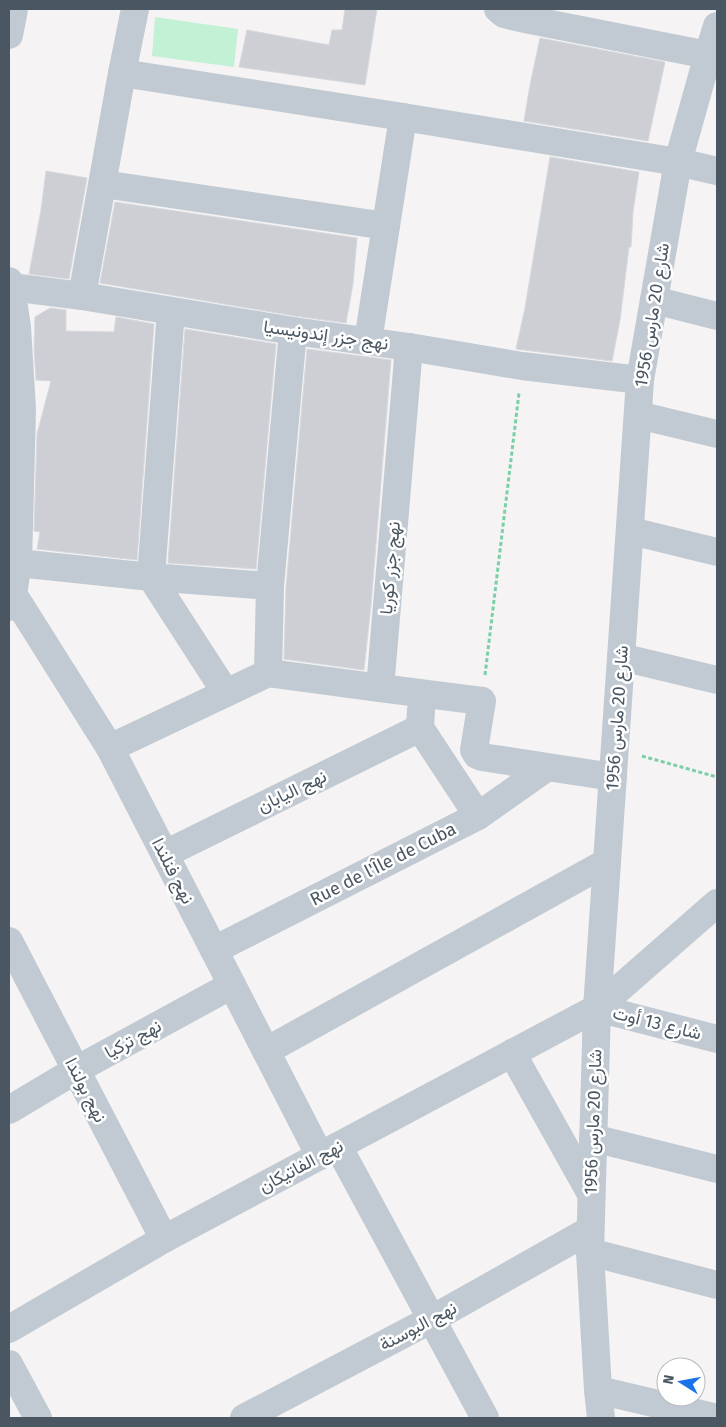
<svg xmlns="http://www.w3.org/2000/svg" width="726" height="1427" font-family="'Fira Sans',Vazirmatn,sans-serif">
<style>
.green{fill:#c3f1d5}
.building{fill:#cdcfd5;stroke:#d7d9de}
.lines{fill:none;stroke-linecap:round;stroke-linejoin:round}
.path{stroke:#7ad0a6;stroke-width:3;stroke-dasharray:4 2.5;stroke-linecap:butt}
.minor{stroke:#c1cad2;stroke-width:28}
.tertiary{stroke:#c1cad2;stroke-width:28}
.labels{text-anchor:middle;stroke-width:5;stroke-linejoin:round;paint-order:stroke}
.street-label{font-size:18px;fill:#4a5661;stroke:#fff}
</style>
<rect width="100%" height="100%" fill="#f5f3f3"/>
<path class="green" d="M 155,17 L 238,29 L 234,67 L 152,56 Z"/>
<g class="building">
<path d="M 345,9 L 377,9 L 365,85 L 239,67 L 247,30 L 329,45 L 332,30 L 342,30 Z"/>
<path d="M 540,38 L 665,62 L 648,141 L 524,121 L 530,85 Z"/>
<path d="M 550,157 L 639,172 L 633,212 L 631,247 L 629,247 L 620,320 L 612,361 L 516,349 L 525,308 Z"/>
<path d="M 46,171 L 87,178 L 69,279 L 29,274 L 41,210 Z"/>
<path d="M 115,202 L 357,238 L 353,284 L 346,323 L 295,316 L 100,283 Z"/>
<path d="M 50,308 L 66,310 L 66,331 L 114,332 L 116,317 L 154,324 L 137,560 L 37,549 L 40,532 L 34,531 L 37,434 L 51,381 L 36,380 L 34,348 L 35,317 Z"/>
<path d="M 185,329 L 276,344 L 256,569 L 168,563 Z"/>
<path d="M 307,349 L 391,360 L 371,605 L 364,670 L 284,659 L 286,587 Z"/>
</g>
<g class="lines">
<g class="path">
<path d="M 485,675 L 519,393"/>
<path d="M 642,756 L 717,777"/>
</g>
<g class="minor">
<path d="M 498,9 L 504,14 L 520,18 L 708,55"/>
<path d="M 9,35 L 14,9"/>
<path d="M 122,73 L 403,117 L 678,162 L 717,171"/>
<path d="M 103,184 L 386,226"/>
<path d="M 9,281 L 11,287 L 17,327 L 22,409 L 18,563 L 13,594 L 9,607"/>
<path d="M 11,287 L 82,296 L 293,331 L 409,347 L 522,366 L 640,380"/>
<path d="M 82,296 L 122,73 L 135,9"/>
<path d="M 654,300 L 717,316"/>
<path d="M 171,311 L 151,577 L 270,586"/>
<path d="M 293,331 L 270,586 L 268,673 L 380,688"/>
<path d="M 368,341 L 403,117"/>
<path d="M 409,347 L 380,688 L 482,701 L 474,750 L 477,755 L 482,757 L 613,777"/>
<path d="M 638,415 L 717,434"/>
<path d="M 631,531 L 717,552"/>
<path d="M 18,563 L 151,577 L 226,693"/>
<path d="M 13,594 L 110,748 L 320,1156"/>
<path d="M 621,657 L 717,680"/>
<path d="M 421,710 L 420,728 L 478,816"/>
<path d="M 110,748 L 268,673"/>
<path d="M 165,854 L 420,728"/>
<path d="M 9,941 L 164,1239"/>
<path d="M 214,950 L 478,816 L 546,768"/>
<path d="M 266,1051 L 607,862"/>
<path d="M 512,1053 L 591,1194"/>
<path d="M 9,1110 L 76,1070 L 232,985"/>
<path d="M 593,1138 L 717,1169"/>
<path d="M 338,1146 L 485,1418"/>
<path d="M 590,1252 L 717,1285"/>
<path d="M 9,1329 L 164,1239 L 597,1008 L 717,1039"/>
<path d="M 9,1364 L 38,1418"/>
<path d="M 598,1390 L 717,1418"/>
<path d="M 244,1418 L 432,1319 L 590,1230"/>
</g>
<g class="tertiary">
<path d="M 597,1008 L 717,903"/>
<path d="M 601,1418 L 598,1390 L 590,1252 L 597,1008 L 640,380 L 678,162 L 708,55 L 717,26"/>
</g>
</g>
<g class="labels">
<g class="street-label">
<text transform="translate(652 315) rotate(-81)" y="6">شارع 20 مارس 1956</text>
<text transform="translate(326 335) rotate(8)" y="6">نهج جزر إندونيسيا</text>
<text transform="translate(390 568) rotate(-85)" y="6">نهج جزر كوريا</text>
<text transform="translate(617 718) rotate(-86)" y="6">شارع 20 مارس 1956</text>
<text transform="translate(292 791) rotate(-26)" y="6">نهج اليابان</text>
<text transform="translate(383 864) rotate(-27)" y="6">Rue de l'Île de Cuba</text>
<text transform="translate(173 871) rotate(63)" y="6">نهج فنلندا</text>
<text transform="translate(657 1023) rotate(14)" y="6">شارع 13 أوت</text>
<text transform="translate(133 1039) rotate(-29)" y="6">نهج تركيا</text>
<text transform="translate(86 1090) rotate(63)" y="6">نهج بولندا</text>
<text transform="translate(593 1122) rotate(-88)" y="6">شارع 20 مارس 1956</text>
<text transform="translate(301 1166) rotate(-28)" y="6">نهج الفاتيكان</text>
<text transform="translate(418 1326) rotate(-28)" y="6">نهج البوسنة</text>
</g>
</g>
<rect width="726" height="1427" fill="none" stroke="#4a5661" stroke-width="20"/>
<g transform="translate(681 1382) rotate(281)"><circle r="24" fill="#ffffff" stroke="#b7bbc0"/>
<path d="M0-4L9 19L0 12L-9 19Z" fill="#1a73e8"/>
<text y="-8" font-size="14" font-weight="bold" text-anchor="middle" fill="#4a5661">N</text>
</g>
</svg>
